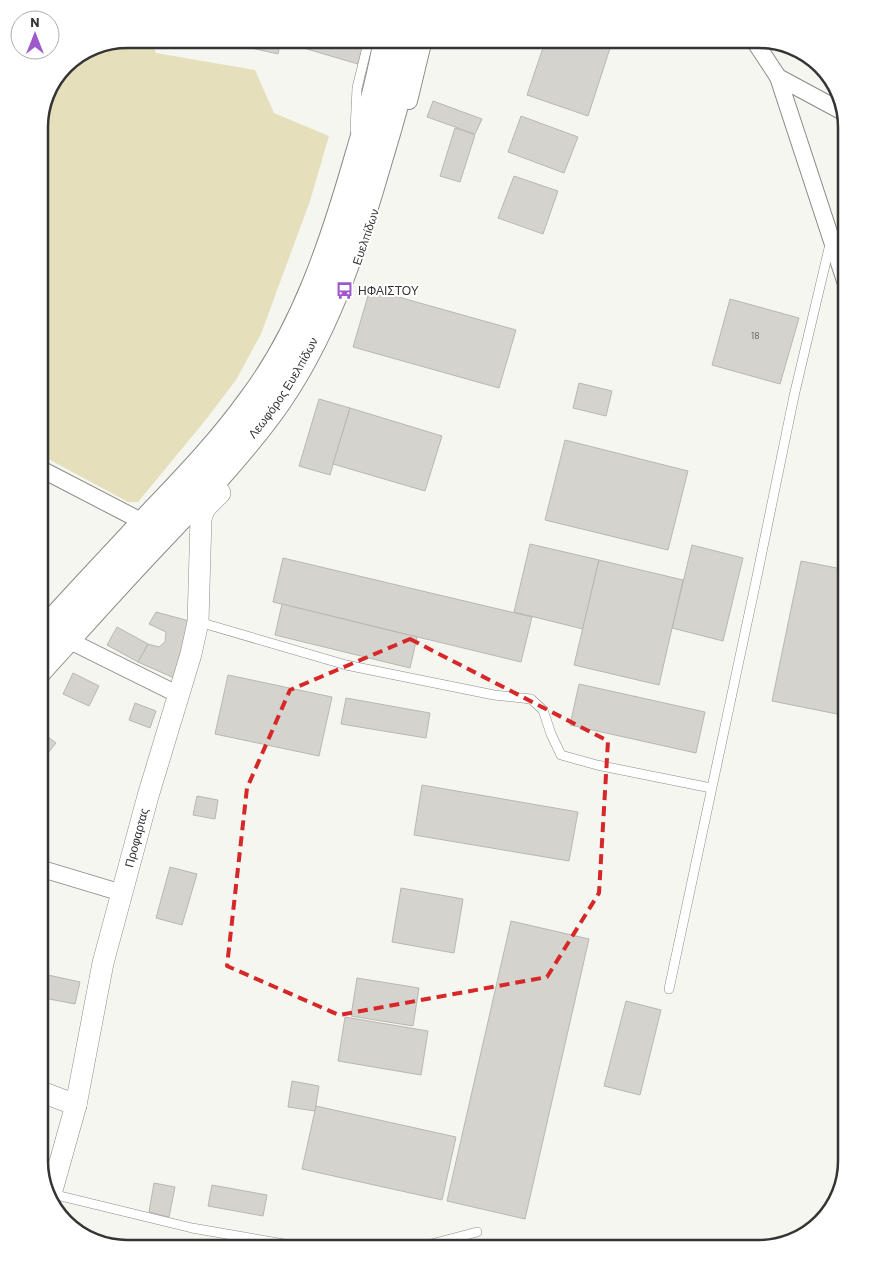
<svg xmlns="http://www.w3.org/2000/svg" width="886" height="1288" font-family="Barlow,sans-serif">
<style>
.green{fill:#e5dfbc}
.building{fill:#d4d3ce;stroke:#b8b8b3}
.lines{fill:none;stroke-linecap:round;stroke-linejoin:round}
.service-casing{stroke:#8c8b86;stroke-width:10}
.minor-casing{stroke:#8c8b86;stroke-width:18}
.tertiary-casing{stroke:#8c8b86;stroke-width:22}
.primary-casing{stroke:#8c8b86;stroke-width:28}
.service{stroke:#fff;stroke-width:9}
.minor{stroke:#fff;stroke-width:16}
.tertiary{stroke:#fff;stroke-width:21}
.primary{stroke:#fff;stroke-width:26}
.marked{fill:none;stroke:#d62828;stroke-width:4;stroke-dasharray:10 6;stroke-linejoin:round}
.labels{text-anchor:middle;stroke-width:4;stroke-linejoin:round;paint-order:stroke}
.number-label{font-size:10px;fill:#5d5c5a}
.street-label{font-size:12px;fill:#353533;stroke:#fff}
.poi-label{font-size:12px;fill:#353533;stroke:#fff;text-anchor:start}
.rim{fill:none;stroke:#353533;stroke-width:2.5}
</style>
<rect width="100%" height="100%" fill="#f6f6f1"/>
<path class="green" d="M 127,39 L 150,39 L 156,53 L 255,70 L 274,113 L 329,136 L 310,201 L 261,334 L 236,380 L 204,422 L 138,502 L 128,502 L 39,454 L 39,121 L 65,64 L 93,45 Z"/>
<g class="building">
<path d="M 249,39 L 281,39 L 278,54 L 247,47 Z"/>
<path d="M 302,39 L 366,39 L 358,64 L 300,47 Z"/>
<path d="M 546,39 L 613,39 L 588,116 L 527,95 Z"/>
<path d="M 433,101 L 482,119 L 475,134 L 427,117 Z"/>
<path d="M 521,116 L 578,137 L 564,173 L 508,152 Z"/>
<path d="M 455,128 L 475,135 L 460,182 L 440,176 Z"/>
<path d="M 514,176 L 558,191 L 543,234 L 498,218 Z"/>
<path d="M 370,289 L 516,330 L 499,388 L 353,347 Z"/>
<path d="M 730,299 L 799,318 L 780,384 L 712,365 Z"/>
<path d="M 579,383 L 612,391 L 606,416 L 573,408 Z"/>
<path d="M 319,399 L 350,408 L 330,475 L 299,466 Z"/>
<path d="M 350,408 L 442,436 L 425,491 L 333,464 Z"/>
<path d="M 565,440 L 688,471 L 668,550 L 545,520 Z"/>
<path d="M 530,544 L 599,560 L 583,629 L 514,612 Z"/>
<path d="M 692,545 L 743,558 L 723,641 L 672,628 Z"/>
<path d="M 283,558 L 532,617 L 521,662 L 273,602 Z"/>
<path d="M 599,560 L 683,580 L 659,685 L 574,665 Z"/>
<path d="M 801,561 L 847,570 L 847,716 L 772,701 Z"/>
<path d="M 282,604 L 417,637 L 410,668 L 275,635 Z"/>
<path d="M 156,612 L 193,622 L 181,681 L 138,662 L 148,644 L 159,647 L 165,642 L 166,632 L 149,624 Z"/>
<path d="M 117,627 L 148,644 L 138,662 L 107,645 Z"/>
<path d="M 73,673 L 99,686 L 89,706 L 63,694 Z"/>
<path d="M 228,675 L 332,697 L 319,756 L 215,734 Z"/>
<path d="M 579,684 L 705,712 L 696,753 L 570,725 Z"/>
<path d="M 346,698 L 430,713 L 426,738 L 341,724 Z"/>
<path d="M 135,703 L 156,711 L 150,728 L 129,720 Z"/>
<path d="M 39,730 L 56,743 L 39,764 Z"/>
<path d="M 422,785 L 578,812 L 569,861 L 414,835 Z"/>
<path d="M 197,796 L 218,800 L 215,819 L 193,815 Z"/>
<path d="M 170,867 L 197,874 L 182,925 L 156,918 Z"/>
<path d="M 401,888 L 463,899 L 454,953 L 392,942 Z"/>
<path d="M 511,921 L 589,939 L 525,1219 L 447,1201 Z"/>
<path d="M 39,973 L 80,982 L 75,1004 L 39,997 Z"/>
<path d="M 357,978 L 419,988 L 413,1026 L 351,1016 Z"/>
<path d="M 626,1001 L 661,1010 L 640,1095 L 604,1086 Z"/>
<path d="M 345,1017 L 428,1031 L 421,1075 L 338,1061 Z"/>
<path d="M 292,1081 L 319,1086 L 315,1111 L 288,1107 Z"/>
<path d="M 316,1106 L 456,1137 L 442,1200 L 302,1169 Z"/>
<path d="M 154,1183 L 175,1187 L 169,1217 L 149,1212 Z"/>
<path d="M 212,1185 L 267,1195 L 263,1216 L 208,1206 Z"/>
</g>
<g class="lines">
<defs>
<g id="service">
<path d="M 355,130 L 357,88 L 369,39"/>
<path d="M 199,622 L 346,665 L 494,695 L 531,699 L 543,710 L 551,734 L 561,755 L 597,765 L 711,788"/>
<path d="M 669,989 L 756,581 L 794,396 L 830,244"/>
<path d="M 52,1194 L 192,1228 L 296,1246 L 370,1249"/>
<path d="M 412,1249 L 477,1232"/>
</g>
<g id="minor">
<path d="M 753,39 L 778,77 L 843,112"/>
<path d="M 778,77 L 847,287"/>
<path d="M 409,101 L 424,39"/>
<path d="M 39,468 L 145,523"/>
<path d="M 66,639 L 179,695"/>
<path d="M 39,868 L 122,893"/>
</g>
<g id="tertiary">
<path d="M 39,1091 L 76,1105"/>
<path id="s1" d="M 49,1201 L 76,1105 L 103,963 L 148,796 L 191,654 L 198,622 L 201,518 L 205,508 L 220,493 L 218,490"/>
</g>
<g id="primary">
<path d="M 39,637 C 75,597 112,558 149,518 C 185,480 221,443 251,401 C 304,331 333,243 357,160 C 369,120 380,80 387,39"/>
<path id="s2" d="M 39,670 C 79,626 118,582 159,539 C 198,498 237,457 271,411 C 325,337 354,247 379,160 C 391,120 403,80 409,39"/>
</g>
</defs>
<use href="#service" class="service-casing"/>
<use href="#minor" class="minor-casing"/>
<use href="#tertiary" class="tertiary-casing"/>
<use href="#primary" class="primary-casing"/>
<use href="#service" class="service"/>
<use href="#minor" class="minor"/>
<use href="#tertiary" class="tertiary"/>
<use href="#primary" class="primary"/>
</g>
<path class="marked" d="M 410,639 L 608,741 L 599,893 L 547,977 L 339,1015 L 227,966 L 247,788 L 290,690 Z"/>
<defs>
<symbol id="bus-bare" viewBox="-9 -9 18 18"><path d="M-5-6H5V4H4V6H2V4H-2V6H-4V4H-5ZM-3.5-4V0h7V-4ZM-3.5 1.2v1.5H-2V1.2ZM2 1.2v1.5H3.5V1.2Z" fill="#9e59cd" stroke="#fff" stroke-width="2.5" paint-order="stroke"/></symbol>
</defs>
<g fill-rule="evenodd">
<use href="#bus-bare" x="332" y="278" width="25" height="25"/>
</g>
<g class="labels">
<g class="number-label">
<text x="755" y="339">18</text>
</g>
<g class="street-label">
<text transform="translate(366 237) rotate(-71)" y="4">Ευελπίδων</text>
<text dy="4" stroke="none"><textPath href="#s2" startOffset="374">Λεωφόρος Ευελπίδων</textPath></text>
<text dy="4" stroke="none"><textPath href="#s1" startOffset="374">Προφαρτας</textPath></text>
</g>
<g class="poi-label">
<text x="358" y="295">ΗΦΑΙΣΤΟΥ</text>
</g>
</g>
<path d="M0 0H886V1288H0ZM127 48H759A79 79 0 0 1 838 127V1161A79 79 0 0 1 759 1240H127A79 79 0 0 1 48 1161V127A79 79 0 0 1 127 48Z" fill="#fff" fill-rule="evenodd"/>
<path class="rim" d="M127 48H759A79 79 0 0 1 838 127V1161A79 79 0 0 1 759 1240H127A79 79 0 0 1 48 1161V127A79 79 0 0 1 127 48Z"/>
<g transform="translate(35 35)"><circle r="24" fill="#ffffff" stroke="#aeaead"/>
<path d="M0-4L9 19L0 12L-9 19Z" fill="#9e59cd"/>
<text y="-8" font-size="14" font-weight="bold" text-anchor="middle" fill="#353533">N</text>
</g>
</svg>
